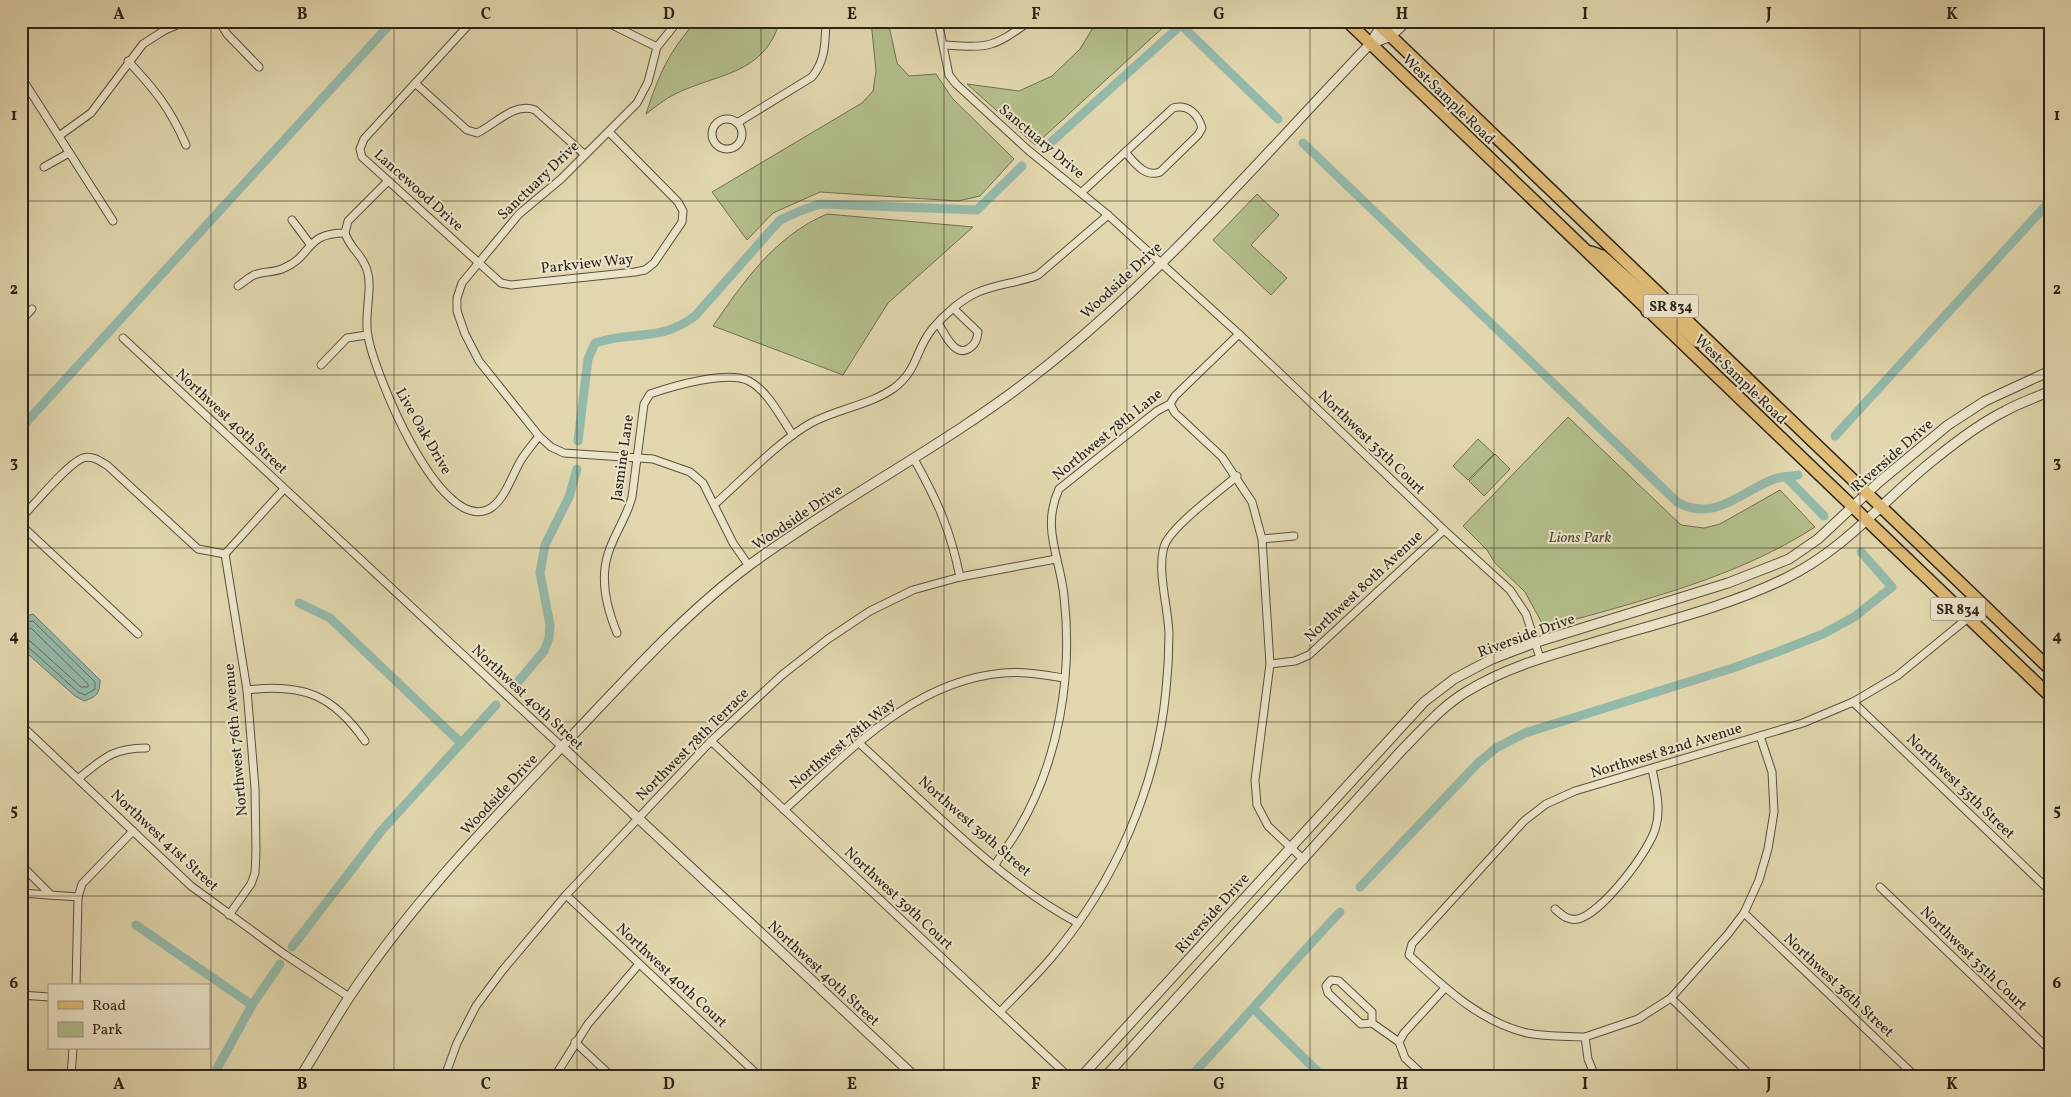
<svg xmlns="http://www.w3.org/2000/svg" width="2071" height="1097" font-family="Vollkorn,serif">
<style>
.green{fill:#b3be8a;stroke:#707051}
.water{fill:#94b9a9;stroke:#6a7d6f}
.lines{fill:none;stroke-linecap:round;stroke-linejoin:round}
.shore{stroke:#606e60;stroke-width:1}
.canal{stroke:#94b9a9;stroke-width:9}
.minor-casing{stroke:#59503d;stroke-width:9}
.tertiary-casing{stroke:#59503d;stroke-width:11}
.primary-casing{stroke:#2c2318;stroke-width:14}
.minor{stroke:#ece4ca;stroke-width:7}
.tertiary{stroke:#ece4ca;stroke-width:9}
.primary{stroke:#e0bb76;stroke-width:11}
.grid{fill:none;stroke:#2c2318;stroke-width:1;stroke-opacity:0.55}
.labels{text-anchor:middle;stroke-width:4;stroke-linejoin:round;paint-order:stroke}
.shield{fill:#ece4ca;stroke:#665d4d;stroke-width:1}
.shield-label{font-size:14px;font-weight:bold;fill:#2c2318}
.street-label{font-size:15px;fill:#2c2318;stroke:#ece4ca}
.park-label{font-size:15px;font-style:italic;fill:#4e4a34;stroke:#ece4ca}
.neatline{fill:none;stroke:#2c2318;stroke-width:2}
.grid-label{font-size:16px;text-anchor:middle;font-weight:bold;fill:#2c2318}
</style>
<rect width="100%" height="100%" fill="#e1d6ad"/>
<filter id="stains"><feTurbulence type="fractalNoise" baseFrequency=".004" numOctaves="4"/><feColorMatrix values="0 0 0 0 .2 0 0 0 0 .09 0 0 0 0 .02 0 0 0 .5 -.17"/></filter>
<radialGradient id="worn" r=".72"><stop offset=".6" stop-color="#630" stop-opacity="0"/><stop offset="1" stop-color="#630" stop-opacity=".3"/></radialGradient>
<g class="green">
<path d="M 696,21 L 780,21 C 764,75 718,73 675,94 C 665,99 655,107 646,114 C 660,72 667,55 696,21 Z"/>
<path d="M 871,21 L 888,21 L 897,63 L 909,76 L 936,74 L 952,98 L 1014,159 L 980,196 L 958,201 L 820,192 L 773,213 L 747,240 L 712,192 L 862,103 L 873,91 L 876,71 Z"/>
<path d="M 1097,21 L 1169,22 L 1035,145 L 967,84 L 1019,91 L 1052,76 L 1080,49 Z"/>
<path d="M 1257,194 L 1279,215 L 1251,245 L 1287,278 L 1271,295 L 1213,240 Z"/>
<path d="M 827,214 L 973,227 L 888,303 L 843,375 L 713,326 C 744,281 775,236 827,214 Z"/>
<path d="M 1568,417 L 1681,525 L 1704,528 L 1720,524 L 1780,490 L 1815,527 C 1736,578 1641,601 1551,626 L 1542,623 L 1525,592 L 1495,563 L 1487,550 L 1463,526 Z"/>
<path d="M 1478,439 L 1494,454 L 1468,480 L 1453,466 Z"/>
<path d="M 1495,454 L 1510,469 L 1484,496 L 1469,481 Z"/>
</g>
<path class="water" d="M 33,614 L 100,680 C 100,693 97,697 84,701 L 75,696 L 21,648 L 21,618 Z"/>
<g class="lines">
<g class="shore">
<path d="M 21,623 L 33,621 L 95,682 L 95,689 L 85,695 L 78,692 L 27,646 L 21,644"/>
<path d="M 21,629 L 31,628 L 88,684 L 88,687 L 81,687 L 30,641 L 21,638"/>
</g>
<g class="canal">
<path d="M 1178,22 L 1278,119"/>
<path d="M 1303,143 L 1677,502 C 1715,523 1740,492 1774,479 C 1782,476 1790,477 1798,475"/>
<path d="M 1048,145 L 1181,25"/>
<path d="M 21,428 L 393,21"/>
<path d="M 1835,436 L 2050,201"/>
<path d="M 578,441 L 588,359 L 595,343 C 633,330 659,343 695,316 L 780,220 L 800,211 L 820,204 L 977,210 L 1022,166"/>
<path d="M 1786,477 L 1824,516"/>
<path d="M 299,603 L 330,618 L 461,743"/>
<path d="M 517,683 L 544,651 L 549,638 L 550,625 L 540,573 L 545,545 L 569,497 L 577,469"/>
<path d="M 1360,887 L 1478,763 L 1496,748 L 1525,733 L 1733,668 L 1777,652 L 1823,634 L 1854,617 L 1892,587 L 1861,552"/>
<path d="M 136,925 L 252,1005"/>
<path d="M 292,947 L 382,830 L 496,705"/>
<path d="M 1254,1009 L 1322,1076"/>
<path d="M 213,1076 L 252,1005 L 280,964"/>
<path d="M 1191,1076 C 1242,1022 1289,966 1340,912"/>
</g>
<defs>
<g id="minor">
<path d="M 219,21 L 227,34 L 259,67"/>
<path d="M 472,21 L 364,139 L 360,149 L 362,157 L 501,283 L 511,285 L 635,272 L 645,270 L 654,263 L 682,222 L 683,211 L 678,202 L 609,132"/>
<path d="M 604,21 L 657,47"/>
<path d="M 678,21 L 657,47 L 648,82 L 637,103 L 561,179 L 519,214 L 462,283 L 457,298 L 457,311 L 465,334 L 479,361 L 539,436 L 551,447 L 564,453 L 653,459 L 690,472 L 703,483 L 733,543 L 749,566"/>
<path d="M 938,21 L 949,75 L 956,84 L 1028,150 L 1108,215 L 1239,334 L 1444,530 L 1510,590 L 1526,614 L 1540,658"/>
<path d="M 944,45 C 990,48 992,48 1030,21"/>
<path d="M 128,61 C 155,90 170,108 186,145"/>
<path d="M 21,77 L 113,221"/>
<path d="M 415,83 L 467,130 L 477,133 C 496,124 514,102 535,110 L 584,154"/>
<circle cx="727" cy="134" r="15"/>
<path d="M 737,123 L 812,77 C 826,60 825,42 826,21"/>
<path d="M 59,136 L 91,113 L 143,44 L 165,30 L 186,21"/>
<path d="M 44,167 L 69,153"/>
<path d="M 1082,192 L 1173,108 C 1188,104 1198,114 1202,128 L 1198,135 L 1160,172 C 1145,178 1135,163 1125,152"/>
<path d="M 292,220 L 310,244"/>
<path d="M 345,233 C 350,248 359,252 365,265 C 375,285 363,314 368,336 C 374,372 438,530 487,510 C 504,503 512,475 521,460 C 526,452 533,444 539,436"/>
<path d="M 238,286 C 243,283 249,277 254,275 C 263,271 275,273 284,268 C 313,256 304,233 345,233 L 348,221 L 388,181"/>
<path d="M 21,321 L 32,309"/>
<path d="M 938,323 C 944,332 954,357 968,349 C 975,345 977,340 978,332 L 954,309"/>
<path d="M 123,338 L 562,747"/>
<path d="M 321,365 L 347,338 L 367,335"/>
<path d="M 1170,404 L 1175,413 L 1222,457 L 1252,502 L 1262,539 L 1270,664 L 1255,780 L 1257,805 L 1268,826 L 1304,860"/>
<path d="M 914,459 C 938,502 950,529 960,577"/>
<path d="M 715,504 C 743,479 779,441 811,423 C 837,409 870,405 894,388 C 919,369 915,349 933,328 C 944,315 961,300 976,293 C 996,284 1018,283 1038,275 L 1108,215"/>
<path d="M 21,518 C 34,505 68,463 83,458 C 92,455 100,461 108,466 L 198,549 L 225,554"/>
<path d="M 21,525 L 138,634"/>
<path d="M 1262,539 L 1294,536"/>
<path d="M 225,554 L 247,690 L 255,788 L 256,851 L 255,873 L 251,884 L 229,915"/>
<path d="M 225,554 L 284,489"/>
<path d="M 617,633 C 607,609 600,579 608,554 C 614,534 627,517 632,497 L 644,404 L 650,394 C 673,386 728,370 749,381 C 768,391 781,418 793,435"/>
<path d="M 1270,664 L 1295,661 L 1309,655 L 1444,530"/>
<path d="M 247,690 C 303,683 333,695 365,741"/>
<path d="M 1853,702 L 2050,891"/>
<path d="M 21,725 L 191,886 L 284,954 L 349,997"/>
<path d="M 711,741 L 1068,1076"/>
<path d="M 859,743 C 925,803 1000,882 1078,923"/>
<path d="M 79,778 C 104,758 113,748 146,748"/>
<path d="M 784,810 C 848,753 912,681 1003,673 C 1023,671 1044,675 1064,678"/>
<path d="M 21,865 L 51,895"/>
<path d="M 995,865 C 1002,853 1011,842 1018,830 C 1059,761 1073,675 1064,596 C 1060,557 1041,528 1059,489 L 1157,411 L 1170,404 L 1175,396 L 1239,334"/>
<path d="M 1880,887 L 2050,1050"/>
<path d="M 21,893 L 78,897"/>
<path d="M 566,895 L 759,1076"/>
<path d="M 1555,909 C 1562,915 1568,921 1578,919 C 1601,914 1651,850 1656,826 C 1661,807 1656,789 1652,769"/>
<path d="M 1744,913 L 1915,1076"/>
<path d="M 76,986 L 78,897 L 82,884 L 133,831"/>
<path d="M 21,995 L 49,997"/>
<path d="M 1671,998 L 1751,1076"/>
<path d="M 1000,1012 C 1017,994 1036,976 1052,957 C 1115,882 1157,787 1166,690 C 1168,671 1169,652 1169,633 C 1168,607 1157,571 1164,547 C 1169,528 1221,490 1237,476"/>
<path d="M 1372,1023 L 1372,1012 L 1339,981 L 1331,980 L 1326,986 L 1328,993 L 1361,1024 L 1372,1023 L 1399,1042"/>
<path d="M 1585,1037 L 1638,1019 L 1671,998 L 1728,934 L 1744,913 L 1759,880 L 1768,849 L 1774,812 L 1772,772 L 1760,736"/>
<path d="M 575,1042 L 611,1076"/>
<path d="M 71,1076 L 73,1048"/>
<path d="M 445,1076 L 457,1043 L 476,1006 L 502,971 L 566,895 L 711,741 L 782,675 L 828,639 L 870,611 L 913,590 L 960,577 L 1056,559"/>
<path d="M 555,1076 L 588,1024 L 639,964"/>
<path d="M 1424,1076 L 1405,1058 L 1399,1042 L 1404,1033 L 1445,988"/>
<path d="M 1595,1076 L 1588,1059 L 1585,1037 C 1566,1036 1546,1037 1527,1033 C 1480,1022 1444,987 1409,955 L 1412,944 L 1524,821 L 1546,804 L 1575,791 L 1803,723 L 1853,702 L 1897,676 L 1968,618"/>
</g>
<g id="tertiary">
<path d="M 1370,44 L 1391,36 L 1407,21"/>
<path d="M 562,747 L 914,1076"/>
<path d="M 301,1076 C 317,1050 332,1024 348,999 C 412,902 493,819 572,736 C 629,676 685,613 751,564 C 844,496 948,444 1039,372 C 1161,276 1263,156 1370,44 L 1384,21"/>
<path d="M 1082,1076 L 1424,702 L 1454,679 L 1492,659 L 1534,643 L 1728,583 L 1789,559 L 1818,539 L 1879,482 L 1948,425 L 1985,401 L 2050,371"/>
<path d="M 1106,1076 L 1402,750 C 1422,730 1441,707 1466,692 C 1503,669 1544,657 1585,645 C 1650,625 1725,608 1786,578 C 1846,549 1885,498 1936,458 C 1957,441 1981,423 2005,411 C 2019,403 2035,398 2050,391"/>
</g>
<g id="primary">
<path d="M 1347,21 L 2050,696"/>
<path d="M 1375,21 L 2050,669"/>
<path d="M 1591,252 L 1602,256 L 1649,298 L 1666,301"/>
<path d="M 1647,311 L 1665,312 L 1696,341 L 1710,344"/>
</g>
</defs>
<use href="#minor" class="minor-casing"/>
<use href="#tertiary" class="tertiary-casing"/>
<use href="#primary" class="primary-casing"/>
<use href="#minor" class="minor"/>
<use href="#tertiary" class="tertiary"/>
<use href="#primary" class="primary"/>
</g>
<path class="grid" d="M 211,21 L 211,1076M 394,21 L 394,1076M 577,21 L 577,1076M 761,21 L 761,1076M 944,21 L 944,1076M 1127,21 L 1127,1076M 1310,21 L 1310,1076M 1494,21 L 1494,1076M 1677,21 L 1677,1076M 1860,21 L 1860,1076M 21,201 L 2050,201M 21,375 L 2050,375M 21,548 L 2050,548M 21,722 L 2050,722M 21,896 L 2050,896"/>
<g class="labels">
<g class="shield">
<rect x="1643.5" y="294.5" width="55" height="23" rx="4"/>
<rect x="1930.5" y="597.5" width="55" height="23" rx="4"/>
</g>
<g class="shield-label">
<text x="1671" y="311">SR 834</text>
<text x="1958" y="614">SR 834</text>
</g>
<g class="street-label">
<text transform="translate(1449 99) rotate(44)" y="5">West Sample Road</text>
<text transform="translate(1042 141) rotate(40)" y="5">Sanctuary Drive</text>
<text transform="translate(538 180) rotate(-44)" y="5">Sanctuary Drive</text>
<text transform="translate(419 190) rotate(42)" y="5">Lancewood Drive</text>
<text transform="translate(587 263) rotate(-6)" y="5">Parkview Way</text>
<text transform="translate(1121 280) rotate(-43)" y="5">Woodside Drive</text>
<text transform="translate(1741 379) rotate(44)" y="5">West Sample Road</text>
<text transform="translate(232 421) rotate(43)" y="5">Northwest 40th Street</text>
<text transform="translate(424 431) rotate(60)" y="5">Live Oak Drive</text>
<text transform="translate(1107 434) rotate(-39)" y="5">Northwest 78th Lane</text>
<text transform="translate(1372 442) rotate(44)" y="5">Northwest 35th Court</text>
<text transform="translate(1892 455) rotate(-41)" y="5">Riverside Drive</text>
<text transform="translate(622 458) rotate(-82)" y="5">Jasmine Lane</text>
<text transform="translate(797 517) rotate(-34)" y="5">Woodside Drive</text>
<text transform="translate(1363 586) rotate(-43)" y="5">Northwest 80th Avenue</text>
<text transform="translate(1526 635) rotate(-20)" y="5">Riverside Drive</text>
<text transform="translate(528 697) rotate(43)" y="5">Northwest 40th Street</text>
<text transform="translate(235 740) rotate(-95)" y="5">Northwest 76th Avenue</text>
<text transform="translate(842 743) rotate(-40)" y="5">Northwest 78th Way</text>
<text transform="translate(692 744) rotate(-45)" y="5">Northwest 78th Terrace</text>
<text transform="translate(1666 750) rotate(-17)" y="5">Northwest 82nd Avenue</text>
<text transform="translate(1961 786) rotate(44)" y="5">Northwest 35th Street</text>
<text transform="translate(499 794) rotate(-47)" y="5">Woodside Drive</text>
<text transform="translate(975 826) rotate(41)" y="5">Northwest 39th Street</text>
<text transform="translate(165 840) rotate(43)" y="5">Northwest 41st Street</text>
<text transform="translate(899 898) rotate(43)" y="5">Northwest 39th Court</text>
<text transform="translate(1212 913) rotate(-48)" y="5">Riverside Drive</text>
<text transform="translate(1974 958) rotate(44)" y="5">Northwest 35th Court</text>
<text transform="translate(824 973) rotate(43)" y="5">Northwest 40th Street</text>
<text transform="translate(672 975) rotate(43)" y="5">Northwest 40th Court</text>
<text transform="translate(1839 985) rotate(43)" y="5">Northwest 36th Street</text>
</g>
<g class="park-label">
<text x="1580" y="542">Lions Park</text>
</g>
</g>
<rect width="2071" height="1097" fill="none" stroke="#e1d6ad" stroke-width="55"/>
<rect x="48" y="984" width="162" height="65" fill="#ece4ca" stroke="#9f9783"/>
<rect x="58" y="1001" width="25" height="8" fill="#e0bb76" stroke="#9f9783"/>
<text x="92" y="1010" font-size="15" fill="#2c2318">Road</text>
<rect x="58" y="1022" width="25" height="15" fill="#b3be8a" stroke="#9f9783"/>
<text x="92" y="1034" font-size="15" fill="#2c2318">Park</text>
<rect x="28" y="28" width="2016" height="1042" class="neatline"/>
<g class="grid-label">
<text x="119" y="19">A</text>
<text x="302" y="19">B</text>
<text x="486" y="19">C</text>
<text x="669" y="19">D</text>
<text x="852" y="19">E</text>
<text x="1036" y="19">F</text>
<text x="1219" y="19">G</text>
<text x="1402" y="19">H</text>
<text x="1585" y="19">I</text>
<text x="1769" y="19">J</text>
<text x="1952" y="19">K</text>
<text x="14" y="120">1</text>
<text x="2057" y="120">1</text>
<text x="14" y="294">2</text>
<text x="2057" y="294">2</text>
<text x="14" y="467">3</text>
<text x="2057" y="467">3</text>
<text x="14" y="641">4</text>
<text x="2057" y="641">4</text>
<text x="14" y="815">5</text>
<text x="2057" y="815">5</text>
<text x="14" y="988">6</text>
<text x="2057" y="988">6</text>
<text x="119" y="1089">A</text>
<text x="302" y="1089">B</text>
<text x="486" y="1089">C</text>
<text x="669" y="1089">D</text>
<text x="852" y="1089">E</text>
<text x="1036" y="1089">F</text>
<text x="1219" y="1089">G</text>
<text x="1402" y="1089">H</text>
<text x="1585" y="1089">I</text>
<text x="1769" y="1089">J</text>
<text x="1952" y="1089">K</text>
</g>
<rect width="100%" height="100%" filter="url(#stains)"/>
<rect width="100%" height="100%" fill="url(#worn)"/>
</svg>
